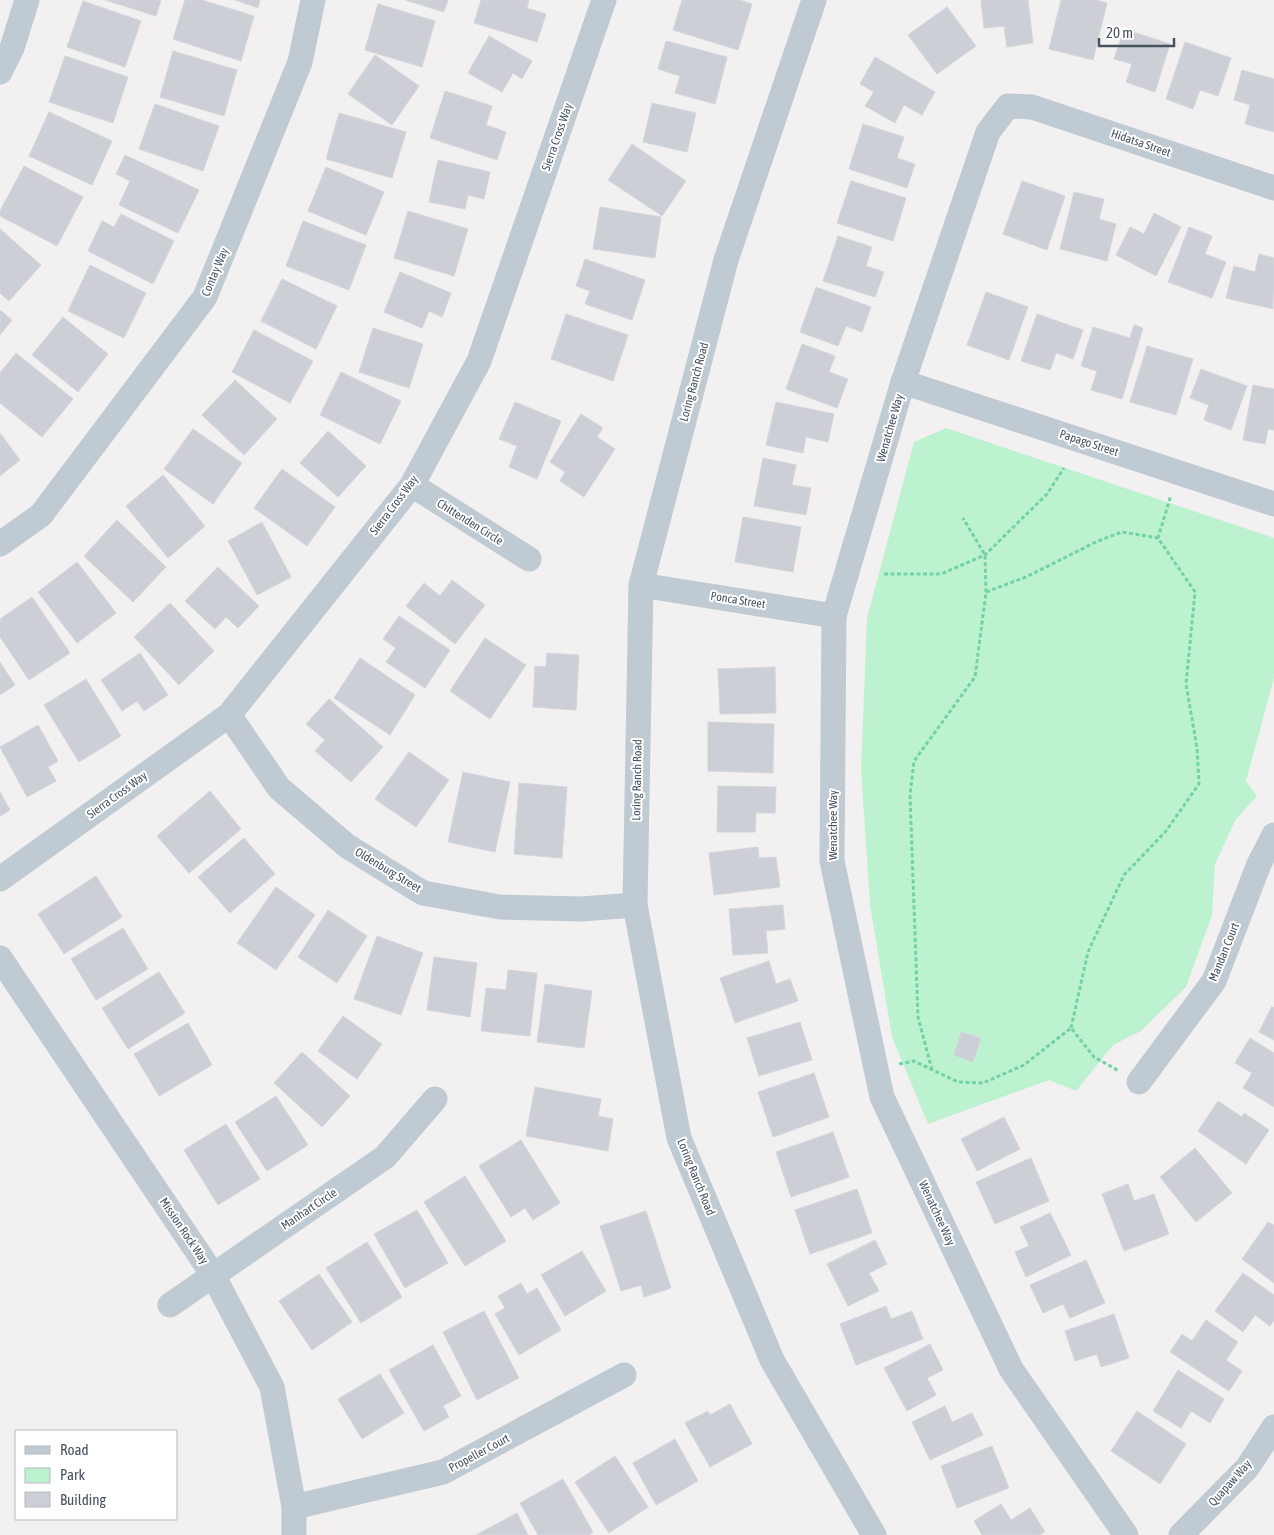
<svg xmlns="http://www.w3.org/2000/svg" width="1274" height="1535" font-family="'Asap Condensed',sans-serif">
<style>
.green{fill:#bdf2d1}
.building{fill:#cccfd5;stroke:#d4d6dc}
.lines{fill:none;stroke-linecap:round;stroke-linejoin:round}
.path{stroke:#73d2a3;stroke-width:3;stroke-dasharray:4 2.5;stroke-linecap:butt}
.minor{stroke:#c0cad2;stroke-width:25}
.labels{text-anchor:middle;stroke-width:4;stroke-linejoin:round;paint-order:stroke}
.street-label{font-size:12px;fill:#47535f;stroke:#fff}
</style>
<rect width="100%" height="100%" fill="#f2f0f0"/>
<path class="green" d="M 946,428 L 1274,538 L 1274,678 L 1246,781 L 1257,796 L 1236,819 L 1215,864 L 1212,915 L 1186,987 L 1141,1031 L 1113,1045 L 1076,1091 L 1049,1080 L 928,1124 L 892,1037 L 870,905 L 861,770 L 867,618 L 914,442 Z"/>
<g class="building">
<path d="M 105,0 L 161,0 L 156,16 Z"/>
<path d="M 185,0 L 202,0 L 254,16 L 241,61 L 173,39 Z"/>
<path d="M 235,0 L 260,0 L 258,8 Z"/>
<path d="M 405,0 L 448,0 L 444,12 Z"/>
<path d="M 481,0 L 529,0 L 527,8 L 546,14 L 537,42 L 474,23 Z"/>
<path d="M 682,0 L 740,0 L 752,4 L 738,50 L 673,30 Z"/>
<path d="M 981,0 L 1028,0 L 1033,43 L 1007,47 L 1004,26 L 984,28 Z"/>
<path d="M 1061,0 L 1096,0 L 1107,3 L 1093,60 L 1049,49 Z"/>
<path d="M 83,1 L 141,21 L 125,67 L 67,47 Z"/>
<path d="M 378,4 L 435,21 L 422,67 L 365,50 Z"/>
<path d="M 947,7 L 976,46 L 937,74 L 908,35 Z"/>
<path d="M 1124,29 L 1170,44 L 1155,92 L 1126,82 L 1132,64 L 1114,59 Z"/>
<path d="M 489,36 L 532,61 L 522,79 L 513,73 L 502,92 L 468,73 Z"/>
<path d="M 666,41 L 727,57 L 715,104 L 675,93 L 680,76 L 658,69 Z"/>
<path d="M 1185,42 L 1231,58 L 1218,96 L 1200,90 L 1193,109 L 1166,99 Z"/>
<path d="M 173,51 L 237,70 L 224,116 L 160,97 Z"/>
<path d="M 375,55 L 419,86 L 392,125 L 348,94 Z"/>
<path d="M 65,56 L 128,77 L 113,123 L 49,102 Z"/>
<path d="M 875,57 L 935,92 L 922,115 L 904,105 L 895,123 L 865,106 L 874,92 L 860,84 Z"/>
<path d="M 1242,70 L 1274,79 L 1274,132 L 1245,124 L 1250,105 L 1234,100 Z"/>
<path d="M 445,91 L 492,106 L 486,125 L 506,132 L 497,160 L 430,138 Z"/>
<path d="M 652,103 L 696,113 L 687,152 L 643,142 Z"/>
<path d="M 155,104 L 219,126 L 203,171 L 139,149 Z"/>
<path d="M 49,112 L 112,141 L 92,185 L 29,156 Z"/>
<path d="M 339,113 L 406,132 L 392,178 L 326,159 Z"/>
<path d="M 863,124 L 904,137 L 897,158 L 915,164 L 907,188 L 849,169 Z"/>
<path d="M 632,144 L 686,181 L 662,216 L 608,180 Z"/>
<path d="M 125,155 L 199,190 L 178,233 L 119,205 L 130,181 L 116,174 Z"/>
<path d="M 438,160 L 490,172 L 484,199 L 468,195 L 465,209 L 429,202 Z"/>
<path d="M 24,166 L 83,197 L 57,246 L 0,216 L 0,211 Z"/>
<path d="M 326,167 L 384,192 L 366,235 L 308,211 Z"/>
<path d="M 851,181 L 906,198 L 893,241 L 837,223 Z"/>
<path d="M 1022,181 L 1065,196 L 1047,250 L 1003,234 Z"/>
<path d="M 1074,192 L 1104,199 L 1099,219 L 1116,224 L 1107,261 L 1060,249 Z"/>
<path d="M 600,207 L 661,217 L 655,258 L 593,249 Z"/>
<path d="M 408,211 L 468,229 L 454,276 L 394,258 Z"/>
<path d="M 1154,213 L 1181,227 L 1156,276 L 1116,255 L 1130,227 L 1144,234 Z"/>
<path d="M 121,214 L 174,241 L 153,284 L 88,251 L 102,221 L 114,227 Z"/>
<path d="M 303,221 L 366,245 L 349,290 L 286,266 Z"/>
<path d="M 1189,227 L 1212,236 L 1205,254 L 1226,262 L 1212,298 L 1168,282 Z"/>
<path d="M 0,229 L 41,265 L 9,301 L 0,293 Z"/>
<path d="M 838,236 L 872,247 L 866,266 L 884,272 L 875,297 L 823,281 Z"/>
<path d="M 1259,254 L 1274,258 L 1273,309 L 1226,298 L 1234,266 L 1255,272 Z"/>
<path d="M 585,259 L 645,280 L 632,320 L 585,304 L 590,291 L 576,286 Z"/>
<path d="M 90,265 L 146,293 L 124,338 L 68,311 Z"/>
<path d="M 400,272 L 451,293 L 442,317 L 429,311 L 422,328 L 384,312 Z"/>
<path d="M 282,279 L 337,306 L 316,349 L 261,321 Z"/>
<path d="M 816,287 L 871,307 L 862,332 L 846,326 L 838,346 L 800,332 Z"/>
<path d="M 986,292 L 1028,307 L 1009,360 L 967,345 Z"/>
<path d="M 0,310 L 12,320 L 0,335 Z"/>
<path d="M 566,314 L 628,335 L 613,381 L 551,359 Z"/>
<path d="M 1037,314 L 1083,330 L 1073,359 L 1056,353 L 1050,370 L 1021,361 Z"/>
<path d="M 63,317 L 108,354 L 78,392 L 32,355 Z"/>
<path d="M 1134,325 L 1143,328 L 1122,399 L 1091,390 L 1097,371 L 1081,366 L 1093,327 L 1130,338 Z"/>
<path d="M 373,328 L 423,344 L 409,388 L 359,372 Z"/>
<path d="M 254,330 L 313,361 L 290,403 L 232,372 Z"/>
<path d="M 802,344 L 835,356 L 829,372 L 848,379 L 837,408 L 786,389 Z"/>
<path d="M 1147,346 L 1193,359 L 1176,415 L 1130,402 Z"/>
<path d="M 16,353 L 73,399 L 42,437 L 0,403 L 0,373 Z"/>
<path d="M 1201,369 L 1247,386 L 1231,430 L 1204,420 L 1209,405 L 1190,398 Z"/>
<path d="M 341,372 L 401,401 L 380,444 L 320,415 Z"/>
<path d="M 235,380 L 277,419 L 244,455 L 202,415 Z"/>
<path d="M 1253,385 L 1274,389 L 1274,430 L 1268,429 L 1265,444 L 1243,440 Z"/>
<path d="M 515,402 L 561,421 L 537,479 L 509,467 L 517,446 L 499,439 Z"/>
<path d="M 776,402 L 834,414 L 828,442 L 806,437 L 803,453 L 766,445 Z"/>
<path d="M 581,414 L 603,428 L 597,437 L 615,449 L 584,497 L 560,481 L 565,472 L 550,462 Z"/>
<path d="M 193,429 L 242,463 L 213,504 L 164,469 Z"/>
<path d="M 328,431 L 366,466 L 338,497 L 300,463 Z"/>
<path d="M 0,433 L 20,460 L 0,476 Z"/>
<path d="M 763,458 L 796,465 L 792,485 L 811,488 L 806,515 L 754,506 Z"/>
<path d="M 282,469 L 335,507 L 307,546 L 254,508 Z"/>
<path d="M 163,475 L 205,526 L 168,558 L 126,506 Z"/>
<path d="M 743,517 L 801,527 L 793,572 L 735,562 Z"/>
<path d="M 117,520 L 166,567 L 133,602 L 84,556 Z"/>
<path d="M 262,522 L 291,577 L 257,595 L 228,541 Z"/>
<path d="M 77,562 L 116,613 L 77,643 L 38,592 Z"/>
<path d="M 218,567 L 259,606 L 238,628 L 226,617 L 215,629 L 185,601 Z"/>
<path d="M 452,580 L 485,605 L 455,644 L 406,606 L 424,583 L 440,596 Z"/>
<path d="M 32,597 L 70,653 L 29,680 L 0,637 L 0,619 Z"/>
<path d="M 170,603 L 214,651 L 179,685 L 134,637 Z"/>
<path d="M 399,616 L 450,650 L 425,688 L 386,662 L 396,648 L 383,639 Z"/>
<path d="M 485,638 L 526,665 L 490,719 L 450,691 Z"/>
<path d="M 140,653 L 168,695 L 144,711 L 137,701 L 122,711 L 101,680 Z"/>
<path d="M 547,653 L 579,655 L 576,710 L 533,707 L 535,666 L 546,667 Z"/>
<path d="M 360,658 L 415,695 L 390,735 L 334,698 Z"/>
<path d="M 0,662 L 15,685 L 0,695 Z"/>
<path d="M 775,667 L 776,713 L 720,714 L 718,669 Z"/>
<path d="M 86,679 L 121,736 L 79,762 L 44,705 Z"/>
<path d="M 329,699 L 383,747 L 351,782 L 315,751 L 325,740 L 306,724 Z"/>
<path d="M 708,722 L 774,724 L 773,773 L 708,771 Z"/>
<path d="M 38,725 L 58,761 L 48,767 L 56,781 L 27,797 L 0,747 Z"/>
<path d="M 409,752 L 449,780 L 416,827 L 375,799 Z"/>
<path d="M 463,772 L 510,782 L 495,852 L 448,842 Z"/>
<path d="M 519,783 L 567,787 L 562,858 L 514,854 Z"/>
<path d="M 718,786 L 776,787 L 775,813 L 756,813 L 755,832 L 717,832 Z"/>
<path d="M 210,791 L 241,829 L 189,873 L 157,836 Z"/>
<path d="M 0,792 L 10,810 L 0,816 Z"/>
<path d="M 244,838 L 275,874 L 230,913 L 198,877 Z"/>
<path d="M 758,847 L 759,858 L 776,857 L 780,887 L 714,895 L 709,853 Z"/>
<path d="M 96,876 L 122,917 L 64,954 L 38,914 Z"/>
<path d="M 276,887 L 315,915 L 276,970 L 237,943 Z"/>
<path d="M 783,905 L 785,929 L 766,931 L 768,953 L 733,955 L 729,909 Z"/>
<path d="M 328,910 L 367,936 L 337,983 L 298,957 Z"/>
<path d="M 123,928 L 148,969 L 96,1000 L 71,959 Z"/>
<path d="M 377,936 L 423,953 L 401,1015 L 354,999 Z"/>
<path d="M 434,957 L 477,963 L 470,1017 L 427,1010 Z"/>
<path d="M 769,961 L 776,984 L 790,979 L 798,1001 L 735,1023 L 720,978 Z"/>
<path d="M 508,970 L 537,973 L 530,1036 L 481,1031 L 486,988 L 506,990 Z"/>
<path d="M 159,972 L 185,1013 L 128,1049 L 102,1008 Z"/>
<path d="M 545,984 L 592,991 L 584,1048 L 537,1042 Z"/>
<path d="M 1272,1006 L 1274,1008 L 1274,1040 L 1259,1032 Z"/>
<path d="M 343,1016 L 382,1044 L 357,1079 L 318,1051 Z"/>
<path d="M 800,1022 L 812,1060 L 759,1076 L 747,1038 Z"/>
<path d="M 188,1023 L 212,1065 L 159,1096 L 134,1054 Z"/>
<path d="M 961,1032 L 981,1038 L 973,1062 L 954,1055 Z"/>
<path d="M 1250,1038 L 1274,1053 L 1274,1107 L 1243,1088 L 1252,1073 L 1235,1063 Z"/>
<path d="M 302,1052 L 350,1096 L 322,1127 L 274,1083 Z"/>
<path d="M 814,1073 L 829,1117 L 773,1137 L 758,1092 Z"/>
<path d="M 535,1087 L 601,1099 L 598,1116 L 613,1119 L 608,1151 L 526,1136 Z"/>
<path d="M 276,1096 L 308,1145 L 267,1171 L 235,1122 Z"/>
<path d="M 1218,1101 L 1242,1117 L 1244,1113 L 1269,1130 L 1246,1164 L 1198,1131 Z"/>
<path d="M 1004,1117 L 1020,1149 L 977,1171 L 961,1139 Z"/>
<path d="M 226,1124 L 260,1179 L 218,1205 L 184,1150 Z"/>
<path d="M 833,1132 L 849,1177 L 791,1197 L 776,1152 Z"/>
<path d="M 521,1140 L 560,1203 L 533,1220 L 525,1208 L 511,1217 L 479,1166 Z"/>
<path d="M 1195,1148 L 1232,1193 L 1196,1222 L 1160,1177 Z"/>
<path d="M 1031,1158 L 1049,1201 L 995,1224 L 976,1182 Z"/>
<path d="M 465,1176 L 506,1241 L 465,1266 L 424,1202 Z"/>
<path d="M 1128,1184 L 1134,1201 L 1154,1194 L 1169,1234 L 1124,1251 L 1102,1194 Z"/>
<path d="M 857,1189 L 872,1233 L 810,1254 L 795,1210 Z"/>
<path d="M 417,1210 L 448,1263 L 405,1288 L 374,1234 Z"/>
<path d="M 646,1211 L 671,1288 L 644,1297 L 641,1285 L 621,1291 L 600,1226 Z"/>
<path d="M 1050,1213 L 1071,1255 L 1026,1277 L 1015,1252 L 1029,1246 L 1020,1227 Z"/>
<path d="M 1268,1222 L 1274,1225 L 1274,1283 L 1242,1259 Z"/>
<path d="M 875,1240 L 887,1264 L 869,1273 L 879,1291 L 848,1306 L 827,1264 Z"/>
<path d="M 367,1242 L 402,1297 L 361,1323 L 326,1268 Z"/>
<path d="M 582,1251 L 606,1291 L 565,1316 L 541,1275 Z"/>
<path d="M 1086,1260 L 1105,1303 L 1070,1318 L 1063,1304 L 1043,1313 L 1030,1285 Z"/>
<path d="M 1243,1273 L 1274,1295 L 1274,1320 L 1270,1326 L 1255,1315 L 1243,1332 L 1215,1311 Z"/>
<path d="M 319,1274 L 352,1322 L 312,1350 L 279,1301 Z"/>
<path d="M 521,1283 L 527,1294 L 537,1288 L 561,1330 L 519,1355 L 495,1314 L 505,1308 L 498,1296 Z"/>
<path d="M 886,1306 L 891,1319 L 912,1311 L 923,1339 L 856,1365 L 840,1324 Z"/>
<path d="M 484,1311 L 519,1378 L 477,1400 L 443,1332 Z"/>
<path d="M 1114,1314 L 1129,1358 L 1101,1367 L 1097,1354 L 1075,1361 L 1065,1331 Z"/>
<path d="M 1206,1320 L 1238,1342 L 1226,1360 L 1242,1371 L 1229,1391 L 1170,1352 L 1182,1334 L 1192,1341 Z"/>
<path d="M 930,1344 L 943,1370 L 927,1378 L 936,1395 L 907,1411 L 884,1368 Z"/>
<path d="M 433,1345 L 461,1396 L 443,1406 L 449,1417 L 424,1431 L 389,1370 Z"/>
<path d="M 1178,1370 L 1224,1399 L 1210,1423 L 1191,1411 L 1181,1428 L 1153,1411 Z"/>
<path d="M 380,1374 L 404,1413 L 362,1439 L 338,1399 Z"/>
<path d="M 730,1404 L 752,1444 L 710,1467 L 685,1423 L 708,1411 L 710,1415 Z"/>
<path d="M 945,1406 L 952,1422 L 972,1413 L 983,1435 L 930,1460 L 912,1422 Z"/>
<path d="M 1137,1411 L 1186,1444 L 1160,1484 L 1111,1451 Z"/>
<path d="M 675,1439 L 698,1481 L 656,1505 L 633,1463 Z"/>
<path d="M 992,1446 L 1009,1488 L 957,1508 L 941,1466 Z"/>
<path d="M 615,1456 L 648,1507 L 609,1533 L 575,1482 Z"/>
<path d="M 563,1479 L 593,1532 L 589,1535 L 538,1535 L 520,1503 Z"/>
<path d="M 1001,1504 L 1011,1520 L 1030,1508 L 1045,1532 L 1039,1535 L 982,1535 L 974,1521 Z"/>
<path d="M 517,1513 L 528,1535 L 476,1535 Z"/>
</g>
<g class="lines">
<g class="path">
<path d="M 884,574 L 941,574 L 985,555 L 1047,494 L 1064,468"/>
<path d="M 986,592 L 1026,577 L 1098,541 L 1122,532 L 1158,538"/>
<path d="M 1071,1028 L 1088,952 L 1124,875 L 1166,831 L 1199,784 L 1197,748 L 1186,684 L 1195,592 L 1158,538 L 1171,495"/>
<path d="M 899,1064 L 914,1061 L 958,1082 L 983,1083 L 1024,1065 L 1071,1028 L 1094,1057 L 1119,1071"/>
<path d="M 932,1070 L 918,1017 L 910,795 L 914,761 L 975,677 L 986,592 L 985,555 L 963,518"/>
</g>
<g class="minor">
<path d="M 814,0 L 726,260 L 641,585 L 635,905 L 679,1138 L 772,1360 L 874,1535"/>
<path d="M 0,72 L 12,48 L 27,0"/>
<path d="M 903,382 L 1274,504"/>
<path d="M 412,485 L 529,559"/>
<path d="M 0,544 L 41,515 L 205,297 L 300,62 L 313,0"/>
<path d="M 641,585 L 834,616"/>
<path d="M 229,715 L 279,788 L 347,846 L 423,893 L 500,907 L 581,909 L 635,905"/>
<path d="M 0,879 L 229,715 L 412,485 L 479,361 L 604,0"/>
<path d="M 0,958 L 213,1275 L 272,1387 L 294,1507 L 294,1535"/>
<path d="M 1139,1082 L 1214,981 L 1259,864 L 1274,835"/>
<path d="M 170,1305 L 385,1157 L 435,1099"/>
<path d="M 294,1507 L 443,1472 L 624,1375"/>
<path d="M 1126,1535 L 1011,1369 L 882,1097 L 832,861 L 834,616 L 903,382 L 988,132 L 1008,106 L 1032,107 L 1274,188"/>
<path d="M 1181,1535 L 1247,1468 L 1274,1427"/>
</g>
</g>
<g class="labels">
<g class="street-label">
<text transform="translate(557 137) rotate(-71)" y="4">Sierra Cross Way</text>
<text transform="translate(1141 143) rotate(19)" y="4">Hidatsa Street</text>
<text transform="translate(215 272) rotate(-67)" y="4">Contay Way</text>
<text transform="translate(694 382) rotate(-75)" y="4">Loring Ranch Road</text>
<text transform="translate(890 428) rotate(-74)" y="4">Wenatchee Way</text>
<text transform="translate(1089 443) rotate(18)" y="4">Papago Street</text>
<text transform="translate(394 505) rotate(-53)" y="4">Sierra Cross Way</text>
<text transform="translate(470 522) rotate(32)" y="4">Chittenden Circle</text>
<text transform="translate(738 600) rotate(9)" y="4">Ponca Street</text>
<text transform="translate(637 780) rotate(-89)" y="4">Loring Ranch Road</text>
<text transform="translate(117 795) rotate(-36)" y="4">Sierra Cross Way</text>
<text transform="translate(833 825) rotate(-90)" y="4">Wenatchee Way</text>
<text transform="translate(388 870) rotate(31)" y="4">Oldenburg Street</text>
<text transform="translate(1224 952) rotate(-68)" y="4">Mandan Court</text>
<text transform="translate(696 1177) rotate(68)" y="4">Loring Ranch Road</text>
<text transform="translate(309 1209) rotate(-34)" y="4">Manhart Circle</text>
<text transform="translate(937 1213) rotate(65)" y="4">Wenatchee Way</text>
<text transform="translate(184 1231) rotate(56)" y="4">Mission Rock Way</text>
<text transform="translate(479 1453) rotate(-28)" y="4">Propeller Court</text>
<text transform="translate(1230 1483) rotate(-48)" y="4">Quapaw Way</text>
</g>
</g>
<rect x="15" y="1430" width="162" height="90" fill="#ffffff" stroke="#b5babf"/>
<rect x="25" y="1446" width="25" height="8" fill="#c0cad2" stroke="#b5babf"/>
<text x="60" y="1455" font-size="15" fill="#47535f">Road</text>
<rect x="25" y="1468" width="25" height="15" fill="#bdf2d1" stroke="#b5babf"/>
<text x="60" y="1480" font-size="15" fill="#47535f">Park</text>
<rect x="25" y="1492" width="25" height="15" fill="#cccfd5" stroke="#b5babf"/>
<text x="60" y="1505" font-size="15" fill="#47535f">Building</text>
<path d="M1099 38v8h75v-8" fill="none" stroke="#47535f" stroke-width="2.5"/>
<text x="1106" y="38" font-size="15" fill="#47535f" stroke="#ffffff" stroke-width="4" paint-order="stroke">20 m</text>
</svg>
